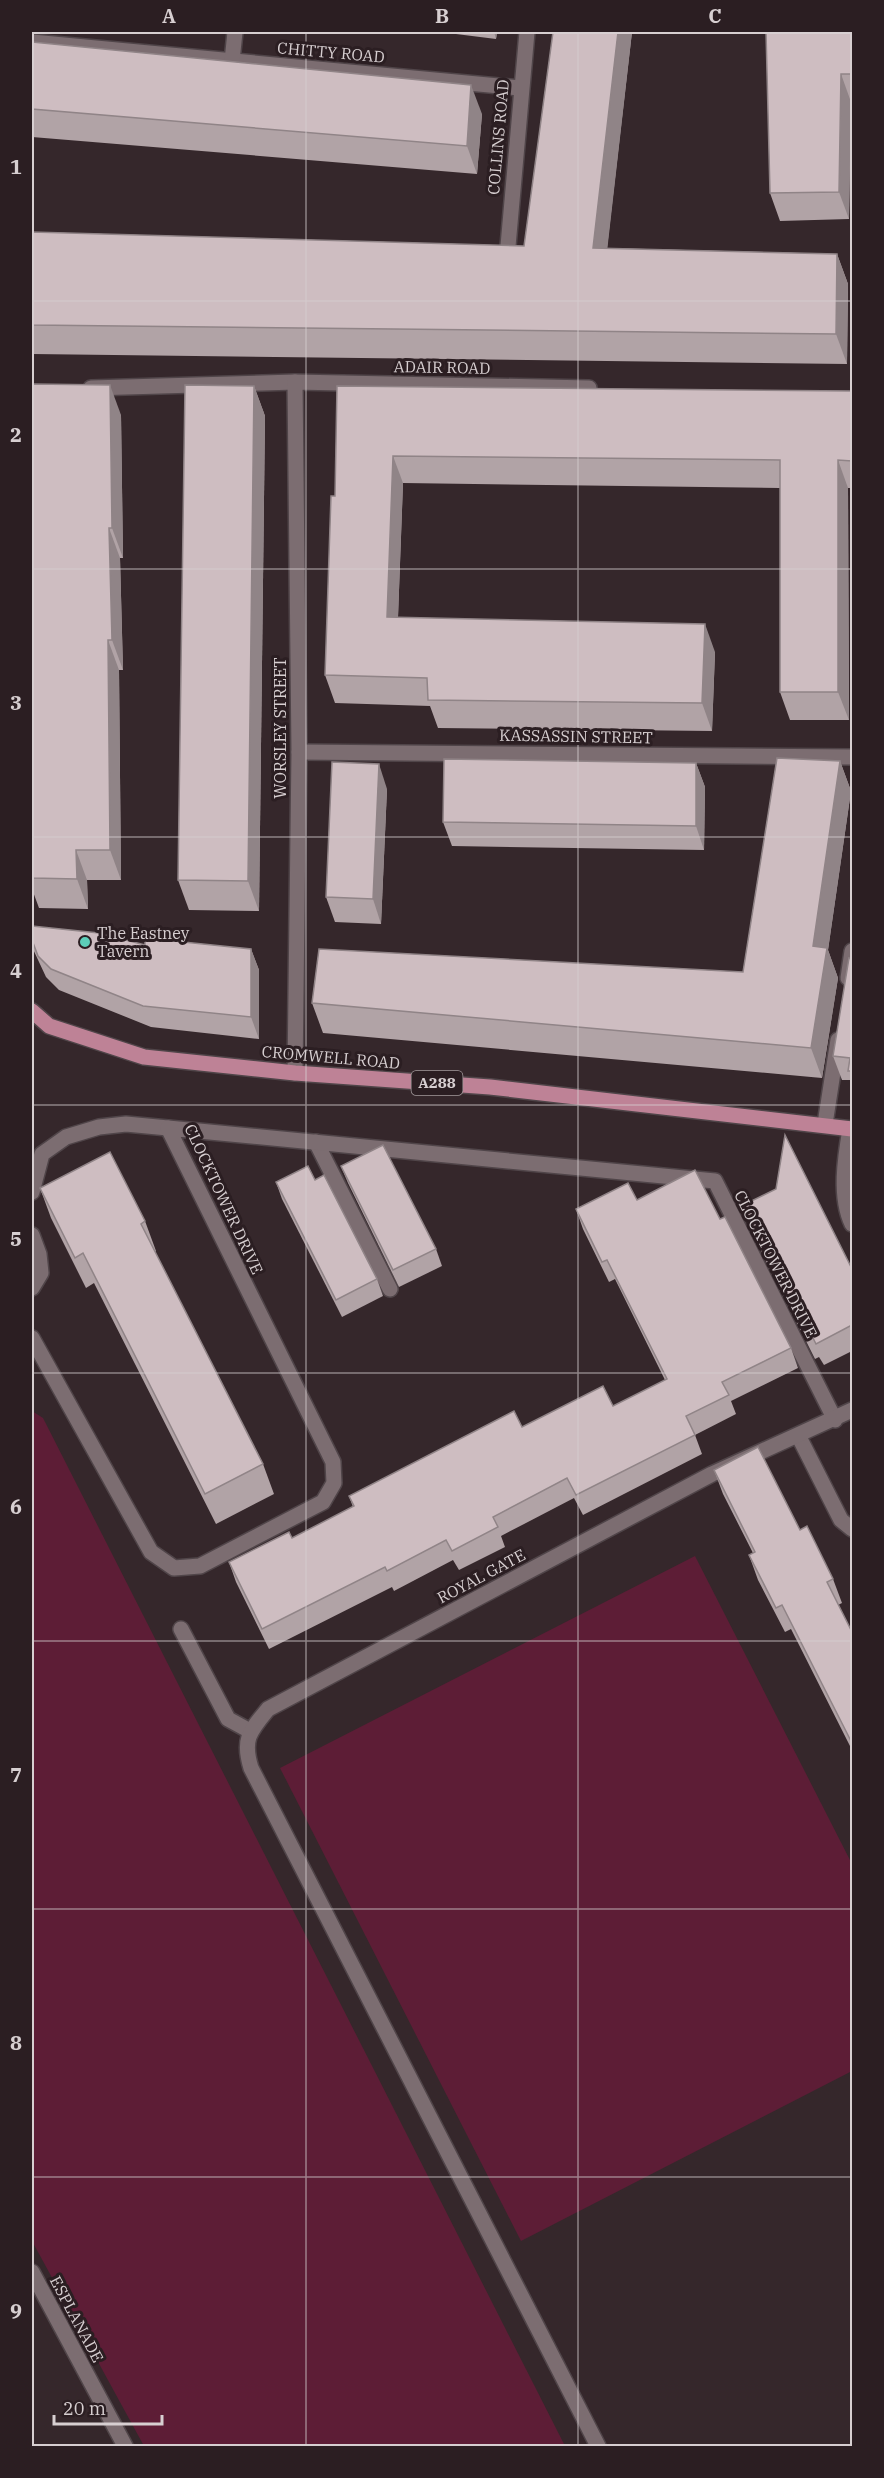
<svg xmlns="http://www.w3.org/2000/svg" width="884" height="2478" font-family="'IBM Plex Serif',serif">
<style>
.green{fill:#5d1d36}
.lines{fill:none;stroke-linecap:round;stroke-linejoin:round}
.minor-casing{stroke:#504549;stroke-width:18}
.major-casing{stroke:#504549;stroke-width:18}
.minor{stroke:#7c6d71;stroke-width:15}
.major{stroke:#be8296;stroke-width:15}
.wall{fill:#b1a3a6}
.shaded-wall{fill:#908487}
.building{fill:#cebdc1;stroke:#908487;stroke-width:1.5}
.grid{fill:none;stroke:#d7cfd1;stroke-width:1.5;stroke-opacity:0.55}
.poi-dot{fill:#5dceb9;stroke:#2b1e22;stroke-width:2}
.labels{text-anchor:middle;stroke-width:6;stroke-linejoin:round;paint-order:stroke}
.shield{fill:#2b1e22;stroke:#a39a9c;stroke-width:1.5}
.shield-label{font-size:15px;font-weight:bold;fill:#d7cfd1}
.street-label{font-size:16px;fill:#d7cfd1;stroke:#2b1e22}
.poi-label{font-size:16px;fill:#d7cfd1;stroke:#2b1e22;text-anchor:start}
.neatline{fill:none;stroke:#d7cfd1;stroke-width:2}
.grid-label{font-size:20px;text-anchor:middle;font-weight:bold;fill:#d7cfd1}
</style>
<rect width="100%" height="100%" fill="#35272b"/>
<g class="green">
<path d="M 32,1411 L 43,1418 L 565,2446 L 144,2446 L 32,2241 Z"/>
<path d="M 695,1556 L 852,1864 L 852,2071 L 521,2241 L 280,1768 Z"/>
</g>
<g class="lines">
<defs>
<g id="minor">
<path d="M 32,42 L 520,88"/>
<path d="M 232,61 L 235,32"/>
<path d="M 508,246 L 527,32"/>
<path d="M 91,388 L 295,382 L 589,388"/>
<path d="M 299,752 L 852,757"/>
<path d="M 848,978 L 852,951"/>
<path d="M 295,1073 L 299,752 L 295,382"/>
<path d="M 825,1124 L 838,1040"/>
<path d="M 850,1129 C 845,1158 839,1197 852,1224"/>
<path d="M 316,1142 L 390,1289"/>
<path d="M 32,1192 L 42,1154 L 66,1137 L 99,1127 L 126,1124 L 168,1128"/>
<path d="M 32,1235 L 39,1254 L 41,1273 L 32,1288"/>
<path d="M 32,1338 L 151,1552 L 174,1568 L 200,1566 L 323,1502 L 334,1483 L 333,1462 L 168,1128 L 715,1181 L 835,1420"/>
<path d="M 799,1437 L 841,1520 L 852,1529"/>
<path d="M 181,1629 L 228,1719 L 250,1731"/>
<path d="M 32,2272 L 125,2446"/>
<path d="M 598,2446 L 251,1768 C 242,1739 250,1731 268,1709 L 712,1474 L 852,1410"/>
</g>
<path id="major" d="M 32,1011 L 49,1026 L 144,1057 L 295,1073 L 490,1087 L 852,1129"/>
</defs>
<use href="#minor" class="minor-casing"/>
<use href="#major" class="major-casing"/>
<use href="#minor" class="minor"/>
<use href="#major" class="major"/>
</g>
<g class="wall">
<path d="M 440,32 L 497,32 L 496,39 Z"/>
<path d="M 632,32 L 607,248 L 837,254 L 848,284 L 847,364 L 32,354 L 32,232 L 524,246 Z"/>
<path d="M 852,32 L 852,102 L 851,102 L 849,219 L 780,221 L 770,193 Z"/>
<path d="M 32,42 L 482,114 L 477,174 L 32,137 Z"/>
<path d="M 32,384 L 121,415 L 123,558 L 120,558 L 123,670 L 119,670 L 121,880 L 87,880 L 88,909 L 39,908 L 32,889 Z"/>
<path d="M 254,386 L 265,416 L 259,911 L 189,910 L 178,880 Z"/>
<path d="M 337,386 L 852,391 L 852,488 L 848,488 L 849,720 L 790,720 L 780,692 L 780,488 L 403,483 L 398,617 L 715,652 L 712,731 L 438,728 L 430,706 L 335,703 L 325,675 L 335,496 Z"/>
<path d="M 840,761 L 851,791 L 828,950 L 838,978 L 822,1078 L 323,1033 L 312,1003 L 743,972 Z"/>
<path d="M 696,763 L 705,787 L 704,850 L 452,846 L 443,822 Z"/>
<path d="M 387,789 L 381,924 L 335,922 L 326,897 Z"/>
<path d="M 32,926 L 145,945 L 251,949 L 259,970 L 259,1039 L 151,1027 L 59,990 L 46,977 L 32,947 Z"/>
<path d="M 852,959 L 852,1084 L 851,1080 L 842,1080 L 833,1056 Z"/>
<path d="M 341,1166 L 436,1249 L 442,1266 L 399,1287 L 348,1183 Z"/>
<path d="M 315,1180 L 377,1279 L 383,1296 L 342,1317 L 282,1199 L 276,1182 Z"/>
<path d="M 40,1188 L 145,1221 L 156,1251 L 155,1252 L 263,1464 L 274,1494 L 216,1524 L 94,1283 L 86,1288 L 51,1218 Z"/>
<path d="M 637,1200 L 791,1348 L 798,1368 L 731,1401 L 736,1414 L 695,1435 L 702,1454 L 583,1515 L 574,1498 L 501,1536 L 505,1547 L 459,1570 L 453,1560 L 394,1591 L 392,1587 L 269,1649 L 236,1582 L 229,1562 L 292,1538 L 353,1507 L 349,1496 L 522,1427 L 613,1406 L 665,1380 L 615,1279 L 609,1282 L 583,1229 L 576,1209 Z"/>
<path d="M 741,1206 L 852,1269 L 852,1351 L 824,1365 L 819,1357 L 815,1359 L 749,1227 Z"/>
<path d="M 714,1470 L 800,1530 L 833,1579 L 842,1603 L 838,1605 L 852,1632 L 852,1750 L 791,1629 L 785,1632 L 758,1580 L 749,1555 L 753,1553 L 723,1494 Z"/>
</g>
<g class="shaded-wall">
<path d="M 494,32 L 497,32 L 496,39 Z"/>
<path d="M 618,32 L 632,32 L 604,278 L 593,248 Z"/>
<path d="M 841,74 L 851,102 L 849,219 L 839,192 Z"/>
<path d="M 471,85 L 482,114 L 477,174 L 467,146 Z"/>
<path d="M 837,254 L 848,284 L 847,364 L 836,334 Z"/>
<path d="M 110,385 L 121,415 L 123,558 L 112,528 Z"/>
<path d="M 254,386 L 265,416 L 259,911 L 248,881 Z"/>
<path d="M 393,456 L 403,483 L 397,645 L 387,617 Z"/>
<path d="M 838,460 L 848,488 L 849,720 L 838,692 Z"/>
<path d="M 109,528 L 120,558 L 123,670 L 112,640 Z"/>
<path d="M 705,624 L 715,652 L 712,731 L 702,703 Z"/>
<path d="M 108,640 L 119,670 L 121,880 L 110,850 Z"/>
<path d="M 840,761 L 851,791 L 828,950 L 838,978 L 822,1078 L 811,1048 L 813,946 Z"/>
<path d="M 696,763 L 705,787 L 704,850 L 696,826 Z"/>
<path d="M 379,764 L 387,789 L 381,924 L 373,899 Z"/>
<path d="M 76,850 L 87,880 L 88,909 L 77,879 Z"/>
<path d="M 251,949 L 259,970 L 259,1039 L 251,1017 Z"/>
</g>
<g class="building">
<path d="M 553,32 L 618,32 L 593,248 L 837,254 L 836,334 L 32,325 L 32,232 L 524,246 Z"/>
<path d="M 766,32 L 852,32 L 852,74 L 841,74 L 839,192 L 770,193 Z"/>
<path d="M 32,42 L 471,85 L 467,146 L 32,109 Z"/>
<path d="M 32,384 L 110,385 L 112,528 L 109,528 L 112,640 L 108,640 L 110,850 L 76,850 L 77,879 L 32,878 Z"/>
<path d="M 185,385 L 254,386 L 248,881 L 178,880 Z"/>
<path d="M 337,386 L 852,391 L 852,461 L 838,460 L 838,692 L 780,692 L 780,460 L 393,456 L 387,617 L 705,624 L 702,703 L 428,700 L 427,678 L 325,675 L 331,496 L 335,496 Z"/>
<path d="M 777,758 L 840,761 L 813,946 L 827,948 L 811,1048 L 312,1003 L 319,949 L 743,972 Z"/>
<path d="M 444,759 L 696,763 L 696,826 L 443,822 Z"/>
<path d="M 332,762 L 379,764 L 373,899 L 326,897 Z"/>
<path d="M 32,926 L 99,933 L 145,945 L 145,938 L 251,949 L 251,1017 L 143,1006 L 51,969 L 38,956 L 32,940 Z"/>
<path d="M 849,958 L 852,959 L 852,1071 L 848,1071 L 850,1058 L 833,1056 Z"/>
<path d="M 785,1135 L 852,1269 L 852,1325 L 816,1344 L 812,1336 L 807,1338 L 741,1206 L 776,1189 Z"/>
<path d="M 383,1145 L 436,1249 L 393,1270 L 341,1166 Z"/>
<path d="M 110,1152 L 145,1221 L 141,1224 L 263,1464 L 205,1494 L 83,1253 L 75,1258 L 40,1188 Z"/>
<path d="M 308,1166 L 315,1180 L 324,1175 L 377,1279 L 336,1300 L 276,1182 Z"/>
<path d="M 695,1170 L 720,1219 L 725,1217 L 791,1348 L 722,1382 L 729,1395 L 686,1416 L 695,1435 L 576,1495 L 567,1478 L 493,1517 L 498,1527 L 452,1551 L 446,1540 L 387,1571 L 385,1567 L 262,1629 L 229,1562 L 289,1532 L 292,1538 L 354,1506 L 349,1496 L 514,1411 L 522,1427 L 603,1386 L 613,1406 L 667,1379 L 607,1260 L 602,1262 L 576,1209 L 628,1183 L 637,1200 Z"/>
<path d="M 758,1447 L 800,1530 L 807,1526 L 833,1579 L 827,1582 L 852,1632 L 852,1743 L 782,1605 L 776,1608 L 749,1555 L 755,1552 L 714,1470 Z"/>
</g>
<path class="grid" d="M 306,32 L 306,2446M 578,32 L 578,2446M 32,301 L 852,301M 32,569 L 852,569M 32,837 L 852,837M 32,1105 L 852,1105M 32,1373 L 852,1373M 32,1641 L 852,1641M 32,1909 L 852,1909M 32,2177 L 852,2177"/>
<circle class="poi-dot" cx="85" cy="942" r="6"/>
<g class="labels">
<rect class="shield" x="411.5" y="1071" width="51" height="24" rx="4.5"/>
<g class="shield-label">
<text x="437" y="1088">A288</text>
</g>
<g class="street-label">
<text transform="translate(331 52) rotate(5)" y="6">CHITTY ROAD</text>
<text transform="translate(498 137) rotate(-85)" y="6">COLLINS ROAD</text>
<text transform="translate(442 367) rotate(1)" y="6">ADAIR ROAD</text>
<text transform="translate(280 728) rotate(-90)" y="6">WORSLEY STREET</text>
<text transform="translate(576 736) rotate(1)" y="6">KASSASSIN STREET</text>
<text transform="translate(331 1057) rotate(5)" y="6">CROMWELL ROAD</text>
<text transform="translate(224 1199) rotate(65)" y="6">CLOCKTOWER DRIVE</text>
<text transform="translate(776 1264) rotate(63)" y="6">CLOCKTOWER DRIVE</text>
<text transform="translate(481 1576) rotate(-28)" y="6">ROYAL GATE</text>
<text transform="translate(77 2319) rotate(62)" y="6">ESPLANADE</text>
</g>
<g class="poi-label">
<text x="97" y="939">The Eastney<tspan x="97" dy="18">Tavern</tspan></text>
</g>
</g>
<rect width="884" height="2478" fill="none" stroke="#2b1e22" stroke-width="66"/>
<path d="M54 2415v9h108v-9" fill="none" stroke="#d7cfd1" stroke-width="3"/>
<text x="63" y="2415" font-size="18" fill="#d7cfd1" stroke="#2b1e22" stroke-width="4.5" paint-order="stroke">20 m</text>
<rect x="33" y="33" width="818" height="2412" class="neatline"/>
<g class="grid-label">
<text x="169" y="23">A</text>
<text x="442" y="23">B</text>
<text x="715" y="23">C</text>
<text x="16" y="174">1</text>
<text x="16" y="442">2</text>
<text x="16" y="710">3</text>
<text x="16" y="978">4</text>
<text x="16" y="1246">5</text>
<text x="16" y="1514">6</text>
<text x="16" y="1782">7</text>
<text x="16" y="2050">8</text>
<text x="16" y="2318">9</text>
</g>
</svg>
